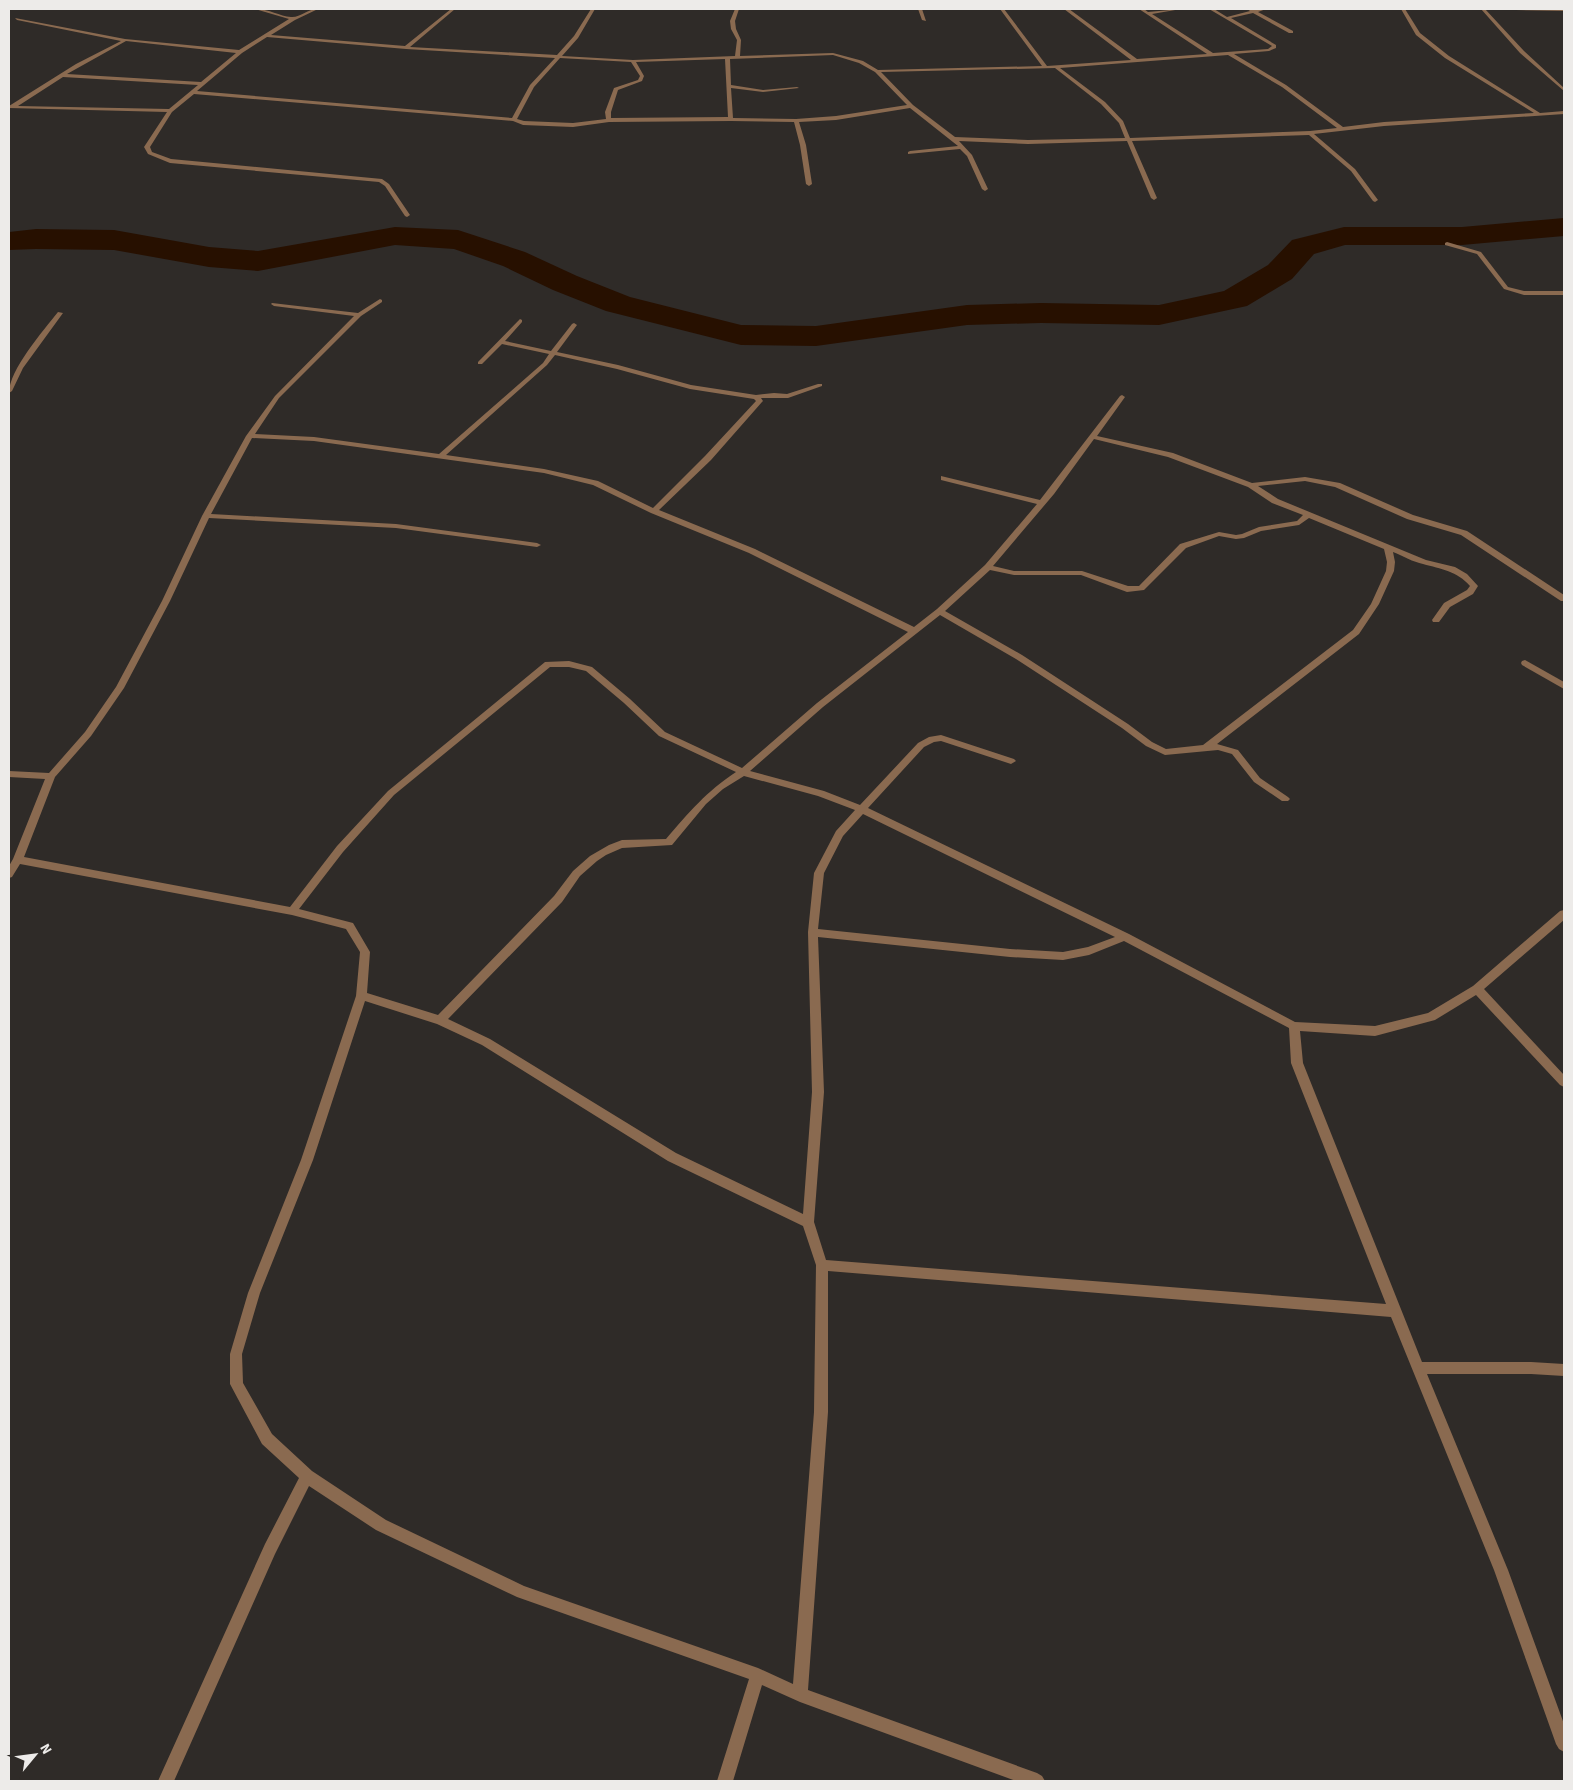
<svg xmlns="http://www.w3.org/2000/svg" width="1573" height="1790" font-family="'Source Sans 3',sans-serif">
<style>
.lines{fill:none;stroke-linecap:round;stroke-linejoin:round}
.river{fill:#271000;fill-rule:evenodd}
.street{fill:#8a6a50;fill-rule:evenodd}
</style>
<rect width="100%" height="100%" fill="#2f2b28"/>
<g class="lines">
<path class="river" d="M 1564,218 L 1564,236 L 1462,245 L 1345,245 L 1314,254 L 1292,279 L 1247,306 L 1159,325 L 1041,323 L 967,325 L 816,346 L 741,345 L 606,311 L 553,290 L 503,266 L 454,249 L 395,245 L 258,271 L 209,267 L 114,250 L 36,249 L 9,250 L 9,232 L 36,229 L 114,230 L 209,247 L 258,251 L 395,227 L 458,230 L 525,252 L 577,276 L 630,297 L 741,325 L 816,326 L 967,305 L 1041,303 L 1159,305 L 1224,291 L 1268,265 L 1292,240 L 1344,227 L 1462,227 Z"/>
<g class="street">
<path d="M 255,9 C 267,8 279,16 291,17 C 300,18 309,8 318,9 L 295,20 L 271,35 L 405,46 L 451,9 L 455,9 L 410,47 L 557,55 L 574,36 L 591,9 L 595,9 L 578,38 L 562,56 L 633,60 L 735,56 L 737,40 L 731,29 L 730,21 L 735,9 L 739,9 L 735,21 L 736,29 L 741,40 L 740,56 L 833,53 L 863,61 L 878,70 L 1042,66 L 1000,9 L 1004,9 L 1047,66 L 1131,60 L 1064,9 L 1069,9 L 1137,59 L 1207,54 L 1139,9 L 1144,9 L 1148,12 L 1181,9 L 1152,14 L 1213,53 L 1268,49 L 1272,46 L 1209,9 L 1214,9 L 1227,17 L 1250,11 L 1247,9 L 1254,10 L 1266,9 L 1258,12 L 1293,31 L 1293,33 L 1289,33 L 1253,13 L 1231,18 L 1276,45 L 1276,48 L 1269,51 L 1234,54 L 1286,85 L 1343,127 L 1384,122 L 1534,113 L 1445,58 L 1416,35 L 1401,9 L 1405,9 L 1420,33 L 1449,56 L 1540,113 L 1564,111 L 1564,114 L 1384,126 L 1314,134 L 1355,169 L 1378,200 L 1375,202 L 1373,201 L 1351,171 L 1309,135 L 1132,141 L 1157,198 L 1154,200 L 1151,198 L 1127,141 L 1028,144 L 959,141 L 972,155 L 988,189 L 985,191 L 982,189 L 967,156 L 960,149 L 908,154 L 908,152 L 910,151 L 958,146 L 910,108 L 836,120 L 799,122 L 806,145 L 812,184 L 809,186 L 806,184 L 800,145 L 794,122 L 731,121 L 609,122 L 573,127 L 523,125 L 513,121 L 194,94 L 172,112 L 150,147 L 152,152 L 171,159 L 382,179 L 389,184 L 410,215 L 407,217 L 405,216 L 385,186 L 379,182 L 170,163 L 148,154 L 144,147 L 167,112 L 9,108 L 9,106 L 76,64 L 121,41 L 17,20 L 15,18 L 125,39 L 239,50 L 289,19 ZM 267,37 L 406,49 L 555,58 L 530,85 L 512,118 L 197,91 L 242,53 ZM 126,41 L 236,53 L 201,82 L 67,74 ZM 833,55 L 859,63 L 875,72 L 907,105 L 836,116 L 796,119 L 733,118 L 731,88 L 763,92 L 799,88 L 797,87 L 763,90 L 731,85 L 730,59 ZM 1228,55 L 1282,87 L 1337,128 L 1310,131 L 1130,138 L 1123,121 L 1105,102 L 1060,68 ZM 560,58 L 631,62 L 640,76 L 638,80 L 614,88 L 605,112 L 606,119 L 573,123 L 524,121 L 517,119 L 534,87 ZM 725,59 L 728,117 L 611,118 L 611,112 L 618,90 L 642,81 L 644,76 L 636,62 ZM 1055,68 L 1101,104 L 1119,123 L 1125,138 L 1028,140 L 955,137 L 913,105 L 881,72 ZM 63,77 L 198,85 L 169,109 L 18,106 Z"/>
<path d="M 918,9 L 922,9 L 926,21 L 922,20 Z"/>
<path d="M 1481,9 L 1485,9 L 1524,51 L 1564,88 L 1564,91 L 1520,53 Z"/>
<path d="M 1514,9 L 1564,9 L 1564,11 L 1516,10 Z"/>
<path d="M 1447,242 L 1481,252 L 1508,287 L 1524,291 L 1564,291 L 1564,295 L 1524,295 L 1504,289 L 1477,254 L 1445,245 L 1445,243 Z"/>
<path d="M 380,299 L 382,300 L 382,302 L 361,316 L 279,398 L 255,434 L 314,437 L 439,454 L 543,363 L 549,354 L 502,344 L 482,364 L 478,364 L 478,362 L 520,319 L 522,320 L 522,322 L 505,341 L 551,351 L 572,324 L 574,323 L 577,325 L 557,352 L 618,365 L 691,385 L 756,395 L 774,393 L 787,394 L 818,384 L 822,384 L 822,386 L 788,398 L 761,398 L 763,401 L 762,402 L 711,460 L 659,510 L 755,549 L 914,627 L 937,609 L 985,565 L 1037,504 L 941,480 L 941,476 L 1040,500 L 1120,396 L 1122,395 L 1125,397 L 1097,436 L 1173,453 L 1252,483 L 1305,477 L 1340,483 L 1413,515 L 1467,531 L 1564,595 L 1564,601 L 1561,601 L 1461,535 L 1407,519 L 1335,487 L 1305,481 L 1258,486 L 1278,499 L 1426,560 L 1455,567 L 1467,574 L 1478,586 L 1473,594 L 1450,607 L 1439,622 L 1433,622 L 1432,620 L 1444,603 L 1467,590 L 1470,586 C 1457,571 1441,569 1423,564 C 1413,562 1403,556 1393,552 L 1395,562 L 1394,571 L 1379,604 L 1359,634 L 1217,744 L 1238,750 L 1260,778 L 1288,797 L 1290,799 L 1288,801 L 1282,801 L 1254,782 L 1232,754 L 1218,750 L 1165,755 L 1146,746 L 1122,728 L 1016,659 L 940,615 L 823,707 L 750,771 L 824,791 L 860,805 L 918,743 L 929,737 L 941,735 L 1014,759 L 1016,761 L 1011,764 L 941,741 L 934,742 L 924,747 L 868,808 L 1129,934 L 1295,1022 L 1375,1026 L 1428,1013 L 1473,986 L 1560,911 L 1564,910 L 1564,920 L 1484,989 L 1564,1075 L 1564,1087 L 1560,1085 L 1476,995 L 1435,1020 L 1375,1036 L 1300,1031 L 1303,1063 L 1422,1362 L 1531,1362 L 1564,1364 L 1564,1376 L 1531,1374 L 1427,1374 L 1508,1570 L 1564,1724 L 1564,1752 L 1559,1749 L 1556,1744 L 1494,1570 L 1391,1317 L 828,1271 L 828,1412 L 808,1690 L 1037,1773 L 1042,1776 L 1045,1781 L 1016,1781 L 800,1702 L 762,1685 L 733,1781 L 717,1781 L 749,1679 L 517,1597 L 376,1530 L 309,1486 L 275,1554 L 174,1781 L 158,1781 L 265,1544 L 299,1478 L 262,1444 L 230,1384 L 230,1354 L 248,1293 L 301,1160 L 356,996 L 360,952 L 346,929 L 292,915 L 20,864 L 12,877 L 9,878 L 9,866 L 13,859 L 45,779 L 9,777 L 9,771 L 49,773 L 85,732 L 116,687 L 162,601 L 202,516 L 246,436 L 275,396 L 354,316 L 274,306 L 271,304 L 272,303 L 358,313 ZM 555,355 L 617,369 L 690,389 L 754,399 L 756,401 L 705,456 L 653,508 L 598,481 L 544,469 L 446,455 L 547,365 ZM 252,438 L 314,441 L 544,473 L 593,485 L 651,513 L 749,553 L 908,632 L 817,703 L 742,768 L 665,732 L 630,699 L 592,667 L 569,661 L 545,662 L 388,791 L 337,846 L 290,907 L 24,857 L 55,777 L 91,736 L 124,688 L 170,601 L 209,518 L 396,528 L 537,547 L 541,545 L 537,543 L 396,524 L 211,514 ZM 1094,439 L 1168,457 L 1248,487 L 1272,503 L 1303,515 L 1297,521 L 1259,527 L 1242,534 L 1236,535 L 1219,532 L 1180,544 L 1139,586 L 1128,586 L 1082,571 L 1014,571 L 993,566 L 1054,494 ZM 1309,518 L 1384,549 L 1387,562 L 1386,571 L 1371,604 L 1353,630 L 1203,745 L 1166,749 L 1152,742 L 1128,724 L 1022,655 L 945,611 L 990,570 L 1014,575 L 1081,575 L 1127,592 L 1144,590 L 1186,548 L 1219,536 L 1236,539 L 1244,538 L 1261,531 L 1299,525 ZM 550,667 L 569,667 L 586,671 L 624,703 L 659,736 L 736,772 C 706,792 689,812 666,839 L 622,840 L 609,845 L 590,856 L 573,871 L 554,896 L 438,1015 L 367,993 L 370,952 L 353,923 L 299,909 L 343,852 L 394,795 ZM 744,776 L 818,796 L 855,810 L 836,831 L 814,873 L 808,932 L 812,1092 L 803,1214 L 676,1153 L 490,1039 L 448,1019 L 562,902 L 580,876 L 597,861 L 606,855 L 622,848 L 672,845 L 706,804 L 723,789 ZM 863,814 L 1115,937 L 1088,947 L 1063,952 L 1010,949 L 818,929 L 824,873 L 843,836 ZM 818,937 L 1010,957 L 1063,960 L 1089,955 L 1124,941 L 1289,1028 L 1291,1063 L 1386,1304 L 826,1260 L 814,1222 L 824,1092 ZM 365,1001 L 437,1024 L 482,1045 L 668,1161 L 803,1226 L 816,1265 L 814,1412 L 793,1684 L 758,1668 L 524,1586 L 386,1520 L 312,1471 L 272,1434 L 243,1383 L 242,1354 L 260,1293 L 313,1160 Z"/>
<path d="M 58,312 L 63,313 L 23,368 L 12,391 L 9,393 C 9,370 43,331 58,312 Z"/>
<path d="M 1525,660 L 1564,682 L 1564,689 L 1522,665 L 1521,663 L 1522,661 Z"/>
</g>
</g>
<rect width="1573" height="1790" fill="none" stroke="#edebe9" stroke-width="20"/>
<g transform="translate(35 1755) rotate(61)" stroke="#2f2b28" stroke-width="4" paint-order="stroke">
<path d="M0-4L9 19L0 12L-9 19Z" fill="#edebe9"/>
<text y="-8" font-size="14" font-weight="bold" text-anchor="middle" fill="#edebe9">N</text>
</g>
</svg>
